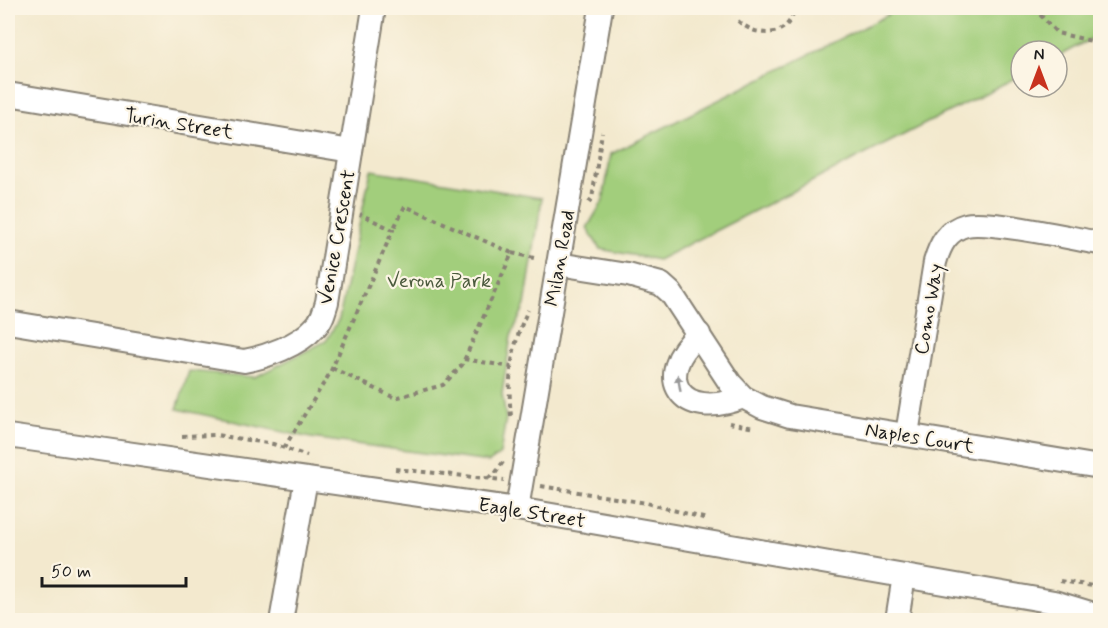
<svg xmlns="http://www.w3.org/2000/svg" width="1108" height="628" font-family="Mynerve,sans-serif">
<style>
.green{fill:#a2ce7b;stroke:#5f754c;stroke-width:1.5}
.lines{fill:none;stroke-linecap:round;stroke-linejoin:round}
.street-casing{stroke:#888275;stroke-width:26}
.path{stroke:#888275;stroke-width:4;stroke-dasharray:4.5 4.5;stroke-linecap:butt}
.street{stroke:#fff;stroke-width:22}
.oneway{fill:#999}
.labels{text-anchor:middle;stroke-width:4.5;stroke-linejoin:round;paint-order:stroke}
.street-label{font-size:20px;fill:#1c1c1c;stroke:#fcf5e5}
.park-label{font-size:20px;fill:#4b5a3d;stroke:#fcf5e5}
</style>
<rect width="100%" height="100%" fill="#fcf5e5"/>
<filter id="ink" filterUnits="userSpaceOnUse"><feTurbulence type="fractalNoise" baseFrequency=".0167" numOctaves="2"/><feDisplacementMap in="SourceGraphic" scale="12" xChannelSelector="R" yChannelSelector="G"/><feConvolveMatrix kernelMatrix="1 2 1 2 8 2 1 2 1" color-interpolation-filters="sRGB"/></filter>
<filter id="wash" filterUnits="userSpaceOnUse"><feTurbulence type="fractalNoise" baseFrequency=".008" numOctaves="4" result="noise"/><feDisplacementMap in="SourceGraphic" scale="24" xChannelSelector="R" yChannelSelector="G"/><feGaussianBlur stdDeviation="1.35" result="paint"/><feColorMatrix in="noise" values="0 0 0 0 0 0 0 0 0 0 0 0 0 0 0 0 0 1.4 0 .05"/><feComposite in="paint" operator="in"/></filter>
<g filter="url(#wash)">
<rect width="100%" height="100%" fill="#f3e9ce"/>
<g class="green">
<path d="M 885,8 L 1100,8 L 1100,34 L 1057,57 L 1057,51 L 1021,51 L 1021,75 L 658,260 L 600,249 L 587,228 L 603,201 L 611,154 L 888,15 Z"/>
<path d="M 371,170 L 542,198 L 525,305 L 511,336 L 502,394 L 506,418 L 500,454 L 489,462 L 311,438 L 177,409 L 189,371 L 255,377 L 326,341 L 339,319 Z"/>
</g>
</g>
<g filter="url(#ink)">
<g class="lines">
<defs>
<g id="street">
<path d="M 8,94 L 351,151"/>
<path d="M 558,264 L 628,275 L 661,284 L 671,293 L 730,383 L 743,397 L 762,407 L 790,416 L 1100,467"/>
<path d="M 8,322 L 244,361 C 266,357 299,345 314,328 C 322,321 324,312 327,302 L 374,8"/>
<path d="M 699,334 C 651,376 680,423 743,397"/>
<path d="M 907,434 L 935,262 C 940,245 947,230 966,225 C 987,219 1074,239 1100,243"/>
<path d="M 8,436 L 517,509 L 1054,602 L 1100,616"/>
<path d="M 517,509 L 601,8"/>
<path d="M 282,616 L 306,479"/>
<path d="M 897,620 L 904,576"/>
</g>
</defs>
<use href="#street" class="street-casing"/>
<g class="path">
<path d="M 1034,8 L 1057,33 L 1100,43"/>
<path d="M 738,21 C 759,39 788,38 795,8"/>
<path d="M 589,203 L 592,199 L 602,132"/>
<path d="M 512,253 L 538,259"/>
<path d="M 464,359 L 511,367"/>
<path d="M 332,368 L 395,398 L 443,385 L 462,365 L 512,253 L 405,206 L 393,230"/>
<path d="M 511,416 C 507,379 512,343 528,310"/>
<path d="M 729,423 L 754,428"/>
<path d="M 182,436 L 216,435 L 273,444 L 307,456"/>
<path d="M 284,448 L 330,373 L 393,230 L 360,214"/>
<path d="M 395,469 L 504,480"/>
<path d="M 488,478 L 495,474 L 503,462"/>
<path d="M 541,486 L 646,503 L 707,519"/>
<path d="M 1060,581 L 1100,587"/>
</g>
<use href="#street" class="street"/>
</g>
<defs><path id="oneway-solid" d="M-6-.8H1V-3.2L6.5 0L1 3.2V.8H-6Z" transform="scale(1.5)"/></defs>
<use class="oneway" href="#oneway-solid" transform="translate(679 383) rotate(-100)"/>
</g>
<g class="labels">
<g class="street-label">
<text transform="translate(179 123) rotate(9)" y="7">Turin Street</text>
<text transform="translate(336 237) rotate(-80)" y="7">Venice Crescent</text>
<text transform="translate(559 258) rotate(-80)" y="7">Milan Road</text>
<text transform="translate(928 309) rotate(-80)" y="7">Como Way</text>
<text transform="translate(920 437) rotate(9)" y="7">Naples Court</text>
<text transform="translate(532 512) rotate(9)" y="7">Eagle Street</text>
</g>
<g class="park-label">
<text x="439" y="287">Verona Park</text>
</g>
</g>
<rect width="1108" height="628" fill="none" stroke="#fcf5e5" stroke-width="30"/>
<g transform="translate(1039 69)"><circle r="28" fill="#fcf5e5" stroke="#a29e95" stroke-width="1.5"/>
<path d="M0-4.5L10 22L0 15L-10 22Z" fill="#c8321e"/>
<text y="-9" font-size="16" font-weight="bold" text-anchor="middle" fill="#1c1c1c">N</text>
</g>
<path d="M42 577v9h144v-9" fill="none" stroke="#1c1c1c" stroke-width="3"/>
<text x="51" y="577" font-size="18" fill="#1c1c1c" stroke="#fcf5e5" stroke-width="4.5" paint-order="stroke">50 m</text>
</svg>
